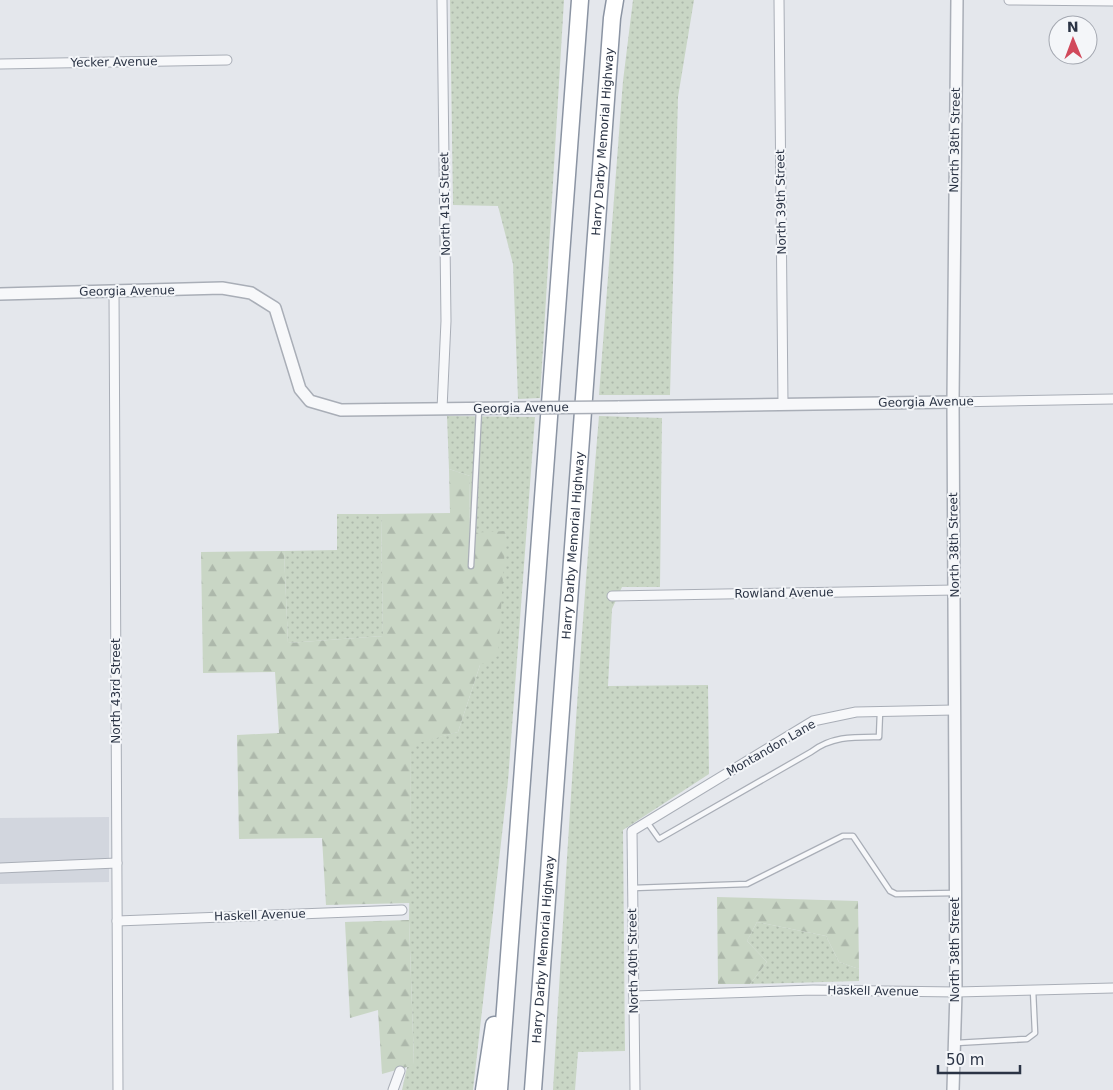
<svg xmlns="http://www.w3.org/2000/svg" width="1113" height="1090" font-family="'DejaVu Sans',sans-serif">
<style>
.built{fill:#d2d6de}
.grass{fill:url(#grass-dots)}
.forest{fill:url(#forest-firs)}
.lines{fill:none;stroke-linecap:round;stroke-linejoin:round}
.service-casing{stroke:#a9aeb7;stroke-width:7}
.minor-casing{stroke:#a9aeb7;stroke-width:11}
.tertiary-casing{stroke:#a9aeb7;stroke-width:14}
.motorway-casing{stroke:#8b94a3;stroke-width:19}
.service{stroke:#f7f8fa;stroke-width:4.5}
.minor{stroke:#f7f8fa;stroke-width:9}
.tertiary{stroke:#f7f8fa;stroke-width:11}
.motorway{stroke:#fff;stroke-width:16}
.tertiary-bridge-casing{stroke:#a9aeb7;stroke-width:14;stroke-linecap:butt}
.tertiary-bridge{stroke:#f7f8fa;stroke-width:11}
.labels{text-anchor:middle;stroke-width:4;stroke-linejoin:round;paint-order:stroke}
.street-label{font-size:12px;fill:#2b3445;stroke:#f4f6f9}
</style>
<defs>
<pattern id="grass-dots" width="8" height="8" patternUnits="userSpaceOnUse" patternTransform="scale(1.25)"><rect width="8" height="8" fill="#c9d6c5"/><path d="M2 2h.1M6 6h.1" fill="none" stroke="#adb8ab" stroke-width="1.8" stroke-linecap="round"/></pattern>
<pattern id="forest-firs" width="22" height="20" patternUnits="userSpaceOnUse" patternTransform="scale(1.25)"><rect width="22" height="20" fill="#c9d6c5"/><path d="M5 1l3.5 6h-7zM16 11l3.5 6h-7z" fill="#adb8ab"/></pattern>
</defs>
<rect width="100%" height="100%" fill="#e4e7ec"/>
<path class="built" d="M 109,817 L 109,882 L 0,884 L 0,818 Z"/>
<g class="grass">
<path d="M 450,0 L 564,0 L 540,398 L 518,399 L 513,264 L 498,206 L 453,205 Z"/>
<path d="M 633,0 L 694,0 L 678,97 L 670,395 L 599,395 L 623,81 Z"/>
<path d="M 447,416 L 535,417 L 508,781 L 473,1090 L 402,1090 L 407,1067 L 414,1064 L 409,920 L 411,744 L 458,732 L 480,665 L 506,532 L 469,534 L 470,476 L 449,469 Z"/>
<path d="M 599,416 L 662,418 L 660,587 L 622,587 L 612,609 L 608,686 L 708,685 L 709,774 L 623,830 L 625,1051 L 578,1052 L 575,1090 L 553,1090 C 566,865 580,641 599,416 Z"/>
<path d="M 337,514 L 381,514 L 383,636 L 288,643 L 284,551 L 337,550 Z"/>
<path d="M 757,922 L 826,936 L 839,962 L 859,969 L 859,981 L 750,984 L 767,962 L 747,941 Z"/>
</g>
<g class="forest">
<path d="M 449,469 L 470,476 L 469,533 L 506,531 L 498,656 L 480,665 L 458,732 L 411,745 L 410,903 L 326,905 L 322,838 L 239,839 L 237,735 L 279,733 L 275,672 L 203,673 L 201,552 L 284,551 L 288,643 L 383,636 L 381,514 L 450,513 Z"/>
<path d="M 717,897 L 858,901 L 859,969 L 839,962 L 826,936 L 757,922 L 747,941 L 767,962 L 750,984 L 718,984 Z"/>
<path d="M 409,920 L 414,1065 L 382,1074 L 378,1010 L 350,1018 L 345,922 Z"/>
</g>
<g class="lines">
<defs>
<g id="service">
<path d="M 471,566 L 479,410"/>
<path d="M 647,822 L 659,839 L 811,752 C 832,736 854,737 879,737 L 880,712"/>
<path d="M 633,888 L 747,884 L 843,836 L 853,836 L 890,891 L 896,894 L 955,893"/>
<path d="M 956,1043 L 1027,1039 L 1035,1033 L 1033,990"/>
</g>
<g id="minor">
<path d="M 442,0 L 446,321 L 442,409"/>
<path d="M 779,0 L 783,404"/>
<path d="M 1009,0 L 1113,1"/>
<path d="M 0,64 L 227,60"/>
<path d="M 114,291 L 118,1090"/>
<path d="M 953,402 L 1113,399"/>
<path d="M 612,596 L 955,590"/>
<path d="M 0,868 L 117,863"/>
<path d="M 117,921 L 402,910"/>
<path d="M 634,996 L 813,990 L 956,992 L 1113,988"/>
<path d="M 393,1090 L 400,1071"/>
<path d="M 635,1090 L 632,831 L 813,721 L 856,712 L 954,710"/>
</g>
<g id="tertiary">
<path d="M 0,294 L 222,288 L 251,293 L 275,308 L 300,389 L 310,401 L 341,410 L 517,408"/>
<path d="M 618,407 L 953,402"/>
<path d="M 953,1090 L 956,992 L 953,402 L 957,0"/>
</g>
<g id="motorway">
<path d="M 484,1090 L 494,1025"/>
<path d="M 499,1090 L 580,0"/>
<path id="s1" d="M 533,1090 L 612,18 L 615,0"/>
</g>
</defs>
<use href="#service" class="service-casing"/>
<use href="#minor" class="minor-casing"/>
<use href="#tertiary" class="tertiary-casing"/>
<use href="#motorway" class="motorway-casing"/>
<use href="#service" class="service"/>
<use href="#minor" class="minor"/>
<use href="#tertiary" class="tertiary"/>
<use href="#motorway" class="motorway"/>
<defs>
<path id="tertiary-bridge" d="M 517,408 L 618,407"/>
</defs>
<use href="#tertiary-bridge" class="tertiary-bridge-casing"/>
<use href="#tertiary-bridge" class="tertiary-bridge"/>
</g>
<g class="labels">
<g class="street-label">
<text transform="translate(114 62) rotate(-1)" y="4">Yecker Avenue</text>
<text transform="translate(955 140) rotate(-89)" y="4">North 38th Street</text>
<text dy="4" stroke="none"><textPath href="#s1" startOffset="951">Harry Darby Memorial Highway</textPath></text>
<text transform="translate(781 202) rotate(-91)" y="4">North 39th Street</text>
<text transform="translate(445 204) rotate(-91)" y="4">North 41st Street</text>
<text transform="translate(127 291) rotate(-1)" y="4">Georgia Avenue</text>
<text transform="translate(926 402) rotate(-1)" y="4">Georgia Avenue</text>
<text transform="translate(521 408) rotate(-1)" y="4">Georgia Avenue</text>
<text dy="4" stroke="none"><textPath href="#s1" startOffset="546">Harry Darby Memorial Highway</textPath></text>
<text transform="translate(954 545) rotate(-91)" y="4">North 38th Street</text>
<text transform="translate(784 593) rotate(-1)" y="4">Rowland Avenue</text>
<text transform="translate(116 691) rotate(-90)" y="4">North 43rd Street</text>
<text transform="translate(771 748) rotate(-30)" y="4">Montandon Lane</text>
<text transform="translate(260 915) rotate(-2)" y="4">Haskell Avenue</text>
<text dy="4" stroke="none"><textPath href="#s1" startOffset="141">Harry Darby Memorial Highway</textPath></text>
<text transform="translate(955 950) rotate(-90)" y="4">North 38th Street</text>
<text transform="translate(633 961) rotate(-91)" y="4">North 40th Street</text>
<text transform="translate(873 991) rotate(1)" y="4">Haskell Avenue</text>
</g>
</g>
<g transform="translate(1073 40) rotate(359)"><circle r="24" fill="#f4f6f9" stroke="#a4a8b1"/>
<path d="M0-4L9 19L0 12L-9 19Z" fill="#d1495b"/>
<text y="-8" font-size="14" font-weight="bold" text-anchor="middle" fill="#2b3445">N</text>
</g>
<path d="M938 1065v8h82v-8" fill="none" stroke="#2b3445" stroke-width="2.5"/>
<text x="946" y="1065" font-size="15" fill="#2b3445" stroke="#f4f6f9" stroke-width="4" paint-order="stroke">50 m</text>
</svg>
